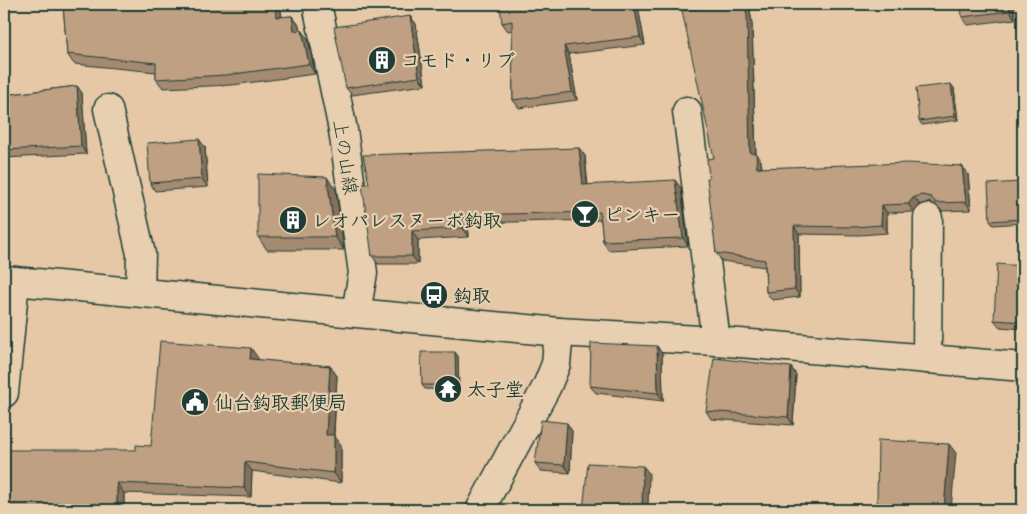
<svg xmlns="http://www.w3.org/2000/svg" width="1027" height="514" font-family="'Patrick Hand','Klee One',sans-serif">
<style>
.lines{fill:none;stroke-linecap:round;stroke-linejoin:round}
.minor-casing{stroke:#1f3d34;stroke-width:31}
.minor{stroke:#e7cfaf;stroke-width:28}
.wall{fill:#a48a70;stroke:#1f3d34}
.shaded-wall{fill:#86705b;stroke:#1f3d34}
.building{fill:#bfa082;stroke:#1f3d34}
.labels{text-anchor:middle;stroke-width:4.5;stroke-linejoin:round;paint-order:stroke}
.poi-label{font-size:19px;font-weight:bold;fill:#1f3d34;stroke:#e7cfaf;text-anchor:start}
.street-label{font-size:19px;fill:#1f3d34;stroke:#e7cfaf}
</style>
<rect width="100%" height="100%" fill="#e6c8a7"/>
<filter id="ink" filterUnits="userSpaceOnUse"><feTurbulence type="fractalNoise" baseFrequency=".02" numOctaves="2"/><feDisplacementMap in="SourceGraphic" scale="10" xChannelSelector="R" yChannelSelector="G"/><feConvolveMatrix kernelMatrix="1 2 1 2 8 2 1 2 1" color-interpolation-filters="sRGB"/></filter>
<g filter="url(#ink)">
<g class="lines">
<defs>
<g id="minor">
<path d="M 317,4 L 343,130 L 363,273 L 356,312"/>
<path d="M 108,109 L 141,254 L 140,292"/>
<path d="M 687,111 L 716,341"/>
<path d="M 4,280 L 559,332 L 716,341 L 1023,367"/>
<path d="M 927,359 L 928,218"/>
<path d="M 4,393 L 15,281"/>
<path d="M 480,510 L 547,386 L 556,364 L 559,332"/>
</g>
</defs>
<use href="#minor" class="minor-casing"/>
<use href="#minor" class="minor"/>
</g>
<g class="wall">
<path d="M 63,4 L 280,4 L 282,17 L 292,16 L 299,25 L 299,30 L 302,30 L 308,39 L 315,74 L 232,85 L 163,88 L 156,79 L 156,72 L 74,64 L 67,54 Z"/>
<path d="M 591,4 L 636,4 L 638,7 L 645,45 L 569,54 L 577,100 L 519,108 L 513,100 L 512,30 L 508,31 L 502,23 L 556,8 Z"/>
<path d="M 732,4 L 746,4 L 750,10 L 752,24 L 756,153 L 761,161 L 762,168 L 962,166 L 968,174 L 971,210 L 942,211 L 936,205 L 928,202 L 920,205 L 914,212 L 887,213 L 887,233 L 860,235 L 799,234 L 800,297 L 772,300 L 766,292 L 765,267 L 722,261 L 716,253 L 709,178 L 714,158 Z"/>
<path d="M 1014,4 L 1015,19 L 968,25 L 962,17 Z"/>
<path d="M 410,16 L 416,24 L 425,85 L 352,95 L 346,88 Z"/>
<path d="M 77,86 L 82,93 L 86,154 L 4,158 L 4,95 Z"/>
<path d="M 954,88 L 958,120 L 922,125 L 919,121 Z"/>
<path d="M 205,147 L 208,187 L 155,191 L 150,183 Z"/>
<path d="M 579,148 L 585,156 L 588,185 L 681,188 L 688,246 L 608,250 L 603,241 L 601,220 L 468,223 L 469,237 L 418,240 L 418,264 L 378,264 L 372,256 L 369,184 Z"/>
<path d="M 1023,187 L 1023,223 L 993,225 L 990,221 Z"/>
<path d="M 336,190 L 344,250 L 267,250 L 258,237 Z"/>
<path d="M 1023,266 L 1023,329 L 1000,327 L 994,320 Z"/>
<path d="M 657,346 L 662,354 L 663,401 L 596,393 L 590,386 Z"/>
<path d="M 458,356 L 459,390 L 425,389 L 422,385 Z"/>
<path d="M 258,358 L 258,360 L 330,366 L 337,376 L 334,435 L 341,445 L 341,483 L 252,471 L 251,497 L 124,493 L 124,510 L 4,510 L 136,450 L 151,446 Z"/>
<path d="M 791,367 L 796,375 L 793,425 L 711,419 L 706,411 Z"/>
<path d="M 572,431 L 570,473 L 540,471 L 535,463 Z"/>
</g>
<g class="shaded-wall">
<path d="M 275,4 L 280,4 L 283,26 L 276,17 Z"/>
<path d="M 551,4 L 556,4 L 558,16 L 552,8 Z"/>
<path d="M 634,4 L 636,4 L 638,7 L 645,45 L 640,37 Z"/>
<path d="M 745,4 L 746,4 L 750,10 L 752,24 L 756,161 L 750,153 Z"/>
<path d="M 1009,4 L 1014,4 L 1015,19 L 1010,11 Z"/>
<path d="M 292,16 L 299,25 L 301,40 L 294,31 Z"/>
<path d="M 410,16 L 416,24 L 425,85 L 419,77 Z"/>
<path d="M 302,30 L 308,39 L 315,74 L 309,64 Z"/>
<path d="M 564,46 L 569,54 L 577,100 L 572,92 Z"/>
<path d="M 951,84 L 954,88 L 958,120 L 955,116 Z"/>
<path d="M 77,86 L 82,93 L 86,154 L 81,146 Z"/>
<path d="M 199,139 L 205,147 L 208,187 L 202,179 Z"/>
<path d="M 579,148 L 585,156 L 588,194 L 583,185 Z"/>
<path d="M 756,153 L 761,161 L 762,176 L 757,168 Z"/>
<path d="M 962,166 L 968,174 L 971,210 L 966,202 Z"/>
<path d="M 327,177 L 336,190 L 344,250 L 335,237 Z"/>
<path d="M 675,180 L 681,188 L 688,246 L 683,238 Z"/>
<path d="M 1020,182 L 1023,187 L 1023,219 Z"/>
<path d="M 914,197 L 920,205 L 914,212 L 908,204 Z"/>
<path d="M 882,205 L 887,213 L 887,233 L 881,225 Z"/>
<path d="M 462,215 L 468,223 L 469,237 L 463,228 Z"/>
<path d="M 794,226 L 799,234 L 800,297 L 795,289 Z"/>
<path d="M 412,231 L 418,240 L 418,264 L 412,256 Z"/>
<path d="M 657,346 L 662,354 L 663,401 L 658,393 Z"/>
<path d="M 251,348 L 258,358 L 257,369 L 250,359 Z"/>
<path d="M 455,352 L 458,356 L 459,390 L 456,385 Z"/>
<path d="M 330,366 L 337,376 L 333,445 L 326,435 Z"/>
<path d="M 791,367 L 796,375 L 793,425 L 788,417 Z"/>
<path d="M 567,423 L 572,431 L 570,473 L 564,465 Z"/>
<path d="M 334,435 L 341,445 L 341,483 L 334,473 Z"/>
<path d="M 949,444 L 956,453 L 951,510 L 944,510 Z"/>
<path d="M 245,462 L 252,471 L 251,497 L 244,488 Z"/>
<path d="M 643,466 L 649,473 L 648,510 L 642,510 Z"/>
<path d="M 117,483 L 124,493 L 124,510 L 117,510 Z"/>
</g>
<g class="building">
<path d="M 63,4 L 275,4 L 276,17 L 292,16 L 294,31 L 302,30 L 309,64 L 226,75 L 156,79 L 156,63 L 67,54 Z"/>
<path d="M 500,4 L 551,4 L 552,8 L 591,4 L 634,4 L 640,37 L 564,46 L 572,92 L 513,100 L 512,21 L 502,23 Z"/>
<path d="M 732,4 L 745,4 L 747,16 L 750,153 L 756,153 L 757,168 L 908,163 L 962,166 L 966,202 L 936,203 L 931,197 L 922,195 L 914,197 L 908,204 L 882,205 L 881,225 L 854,227 L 794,226 L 795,289 L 766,292 L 765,260 L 716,253 L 707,178 L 709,178 L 707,159 L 714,158 L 682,11 Z"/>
<path d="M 961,4 L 1009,4 L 1010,11 L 962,17 Z"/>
<path d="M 410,16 L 419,77 L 346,88 L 334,27 Z"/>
<path d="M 951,84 L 955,116 L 919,121 L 916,88 Z"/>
<path d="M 77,86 L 81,146 L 4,150 L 4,95 Z"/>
<path d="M 199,139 L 202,179 L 150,183 L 147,143 Z"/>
<path d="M 579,148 L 583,185 L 675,180 L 683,238 L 603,241 L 600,212 L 462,215 L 463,228 L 412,231 L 412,256 L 372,256 L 362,184 L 369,184 L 363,155 Z"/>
<path d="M 258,174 L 327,177 L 335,237 L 258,237 Z"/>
<path d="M 1020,182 L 1023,219 L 990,221 L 988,184 Z"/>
<path d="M 997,264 L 1023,266 L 1023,322 L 994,320 Z"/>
<path d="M 160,341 L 251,348 L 250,359 L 330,366 L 326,435 L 334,435 L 334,473 L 245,462 L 244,488 L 117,483 L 117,510 L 4,510 L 4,450 L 136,450 L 136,445 L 151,446 Z"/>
<path d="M 591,343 L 657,346 L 658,393 L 590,386 Z"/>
<path d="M 421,352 L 455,352 L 456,385 L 422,385 Z"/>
<path d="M 714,358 L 791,367 L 788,417 L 706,411 Z"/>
<path d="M 541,420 L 567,423 L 564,465 L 535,463 Z"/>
<path d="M 878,440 L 949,444 L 944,510 L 949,510 L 878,510 L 878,502 L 877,502 Z"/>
<path d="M 588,463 L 643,466 L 642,510 L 583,510 Z"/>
</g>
</g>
<defs>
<symbol id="building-disc" viewBox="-11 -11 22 22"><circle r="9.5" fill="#1f3d34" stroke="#e7cfaf"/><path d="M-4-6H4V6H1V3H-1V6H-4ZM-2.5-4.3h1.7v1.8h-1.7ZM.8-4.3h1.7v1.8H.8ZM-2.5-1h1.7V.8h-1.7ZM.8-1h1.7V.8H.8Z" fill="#fff"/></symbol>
<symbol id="bar-disc" viewBox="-11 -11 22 22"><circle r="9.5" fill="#1f3d34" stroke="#e7cfaf"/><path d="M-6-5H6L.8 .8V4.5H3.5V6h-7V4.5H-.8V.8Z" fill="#fff"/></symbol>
<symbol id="bus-disc" viewBox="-11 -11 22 22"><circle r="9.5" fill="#1f3d34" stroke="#e7cfaf"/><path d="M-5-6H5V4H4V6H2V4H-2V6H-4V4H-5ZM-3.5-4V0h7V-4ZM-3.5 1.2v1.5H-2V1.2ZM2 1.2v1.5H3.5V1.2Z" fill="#fff"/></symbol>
<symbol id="temple-disc" viewBox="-11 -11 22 22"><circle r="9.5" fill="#1f3d34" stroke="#e7cfaf"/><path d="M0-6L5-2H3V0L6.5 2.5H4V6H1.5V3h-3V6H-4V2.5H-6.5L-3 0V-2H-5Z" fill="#fff"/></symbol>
<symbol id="civic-disc" viewBox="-11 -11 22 22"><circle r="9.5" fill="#1f3d34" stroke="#e7cfaf"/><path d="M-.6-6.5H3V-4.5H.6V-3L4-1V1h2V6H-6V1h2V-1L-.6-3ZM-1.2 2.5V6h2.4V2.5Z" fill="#fff"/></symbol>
</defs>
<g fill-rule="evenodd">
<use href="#building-disc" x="366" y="44" width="32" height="32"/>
<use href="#bar-disc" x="569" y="198" width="32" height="32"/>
<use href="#building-disc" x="277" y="204" width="32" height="32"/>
<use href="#bus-disc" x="418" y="279" width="32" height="32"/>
<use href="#temple-disc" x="432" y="373" width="32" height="32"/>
<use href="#civic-disc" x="179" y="386" width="32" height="32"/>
</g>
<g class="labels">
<g class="poi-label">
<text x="401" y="67">コモド・リブ</text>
<text x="604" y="221">ピンキー</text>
<text x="312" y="227">レオパレスヌーボ鈎取</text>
<text x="453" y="302">鈎取</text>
<text x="467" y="396">太子堂</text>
<text x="214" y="409">仙台鈎取郵便局</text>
</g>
<g class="street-label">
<text transform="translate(346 157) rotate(81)" y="7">上の山線</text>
</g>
</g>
<rect width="1027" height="514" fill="none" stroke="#e7cfaf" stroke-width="20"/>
<rect x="10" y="10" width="1007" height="494" fill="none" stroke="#1f3d34" stroke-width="2" filter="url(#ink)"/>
</svg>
